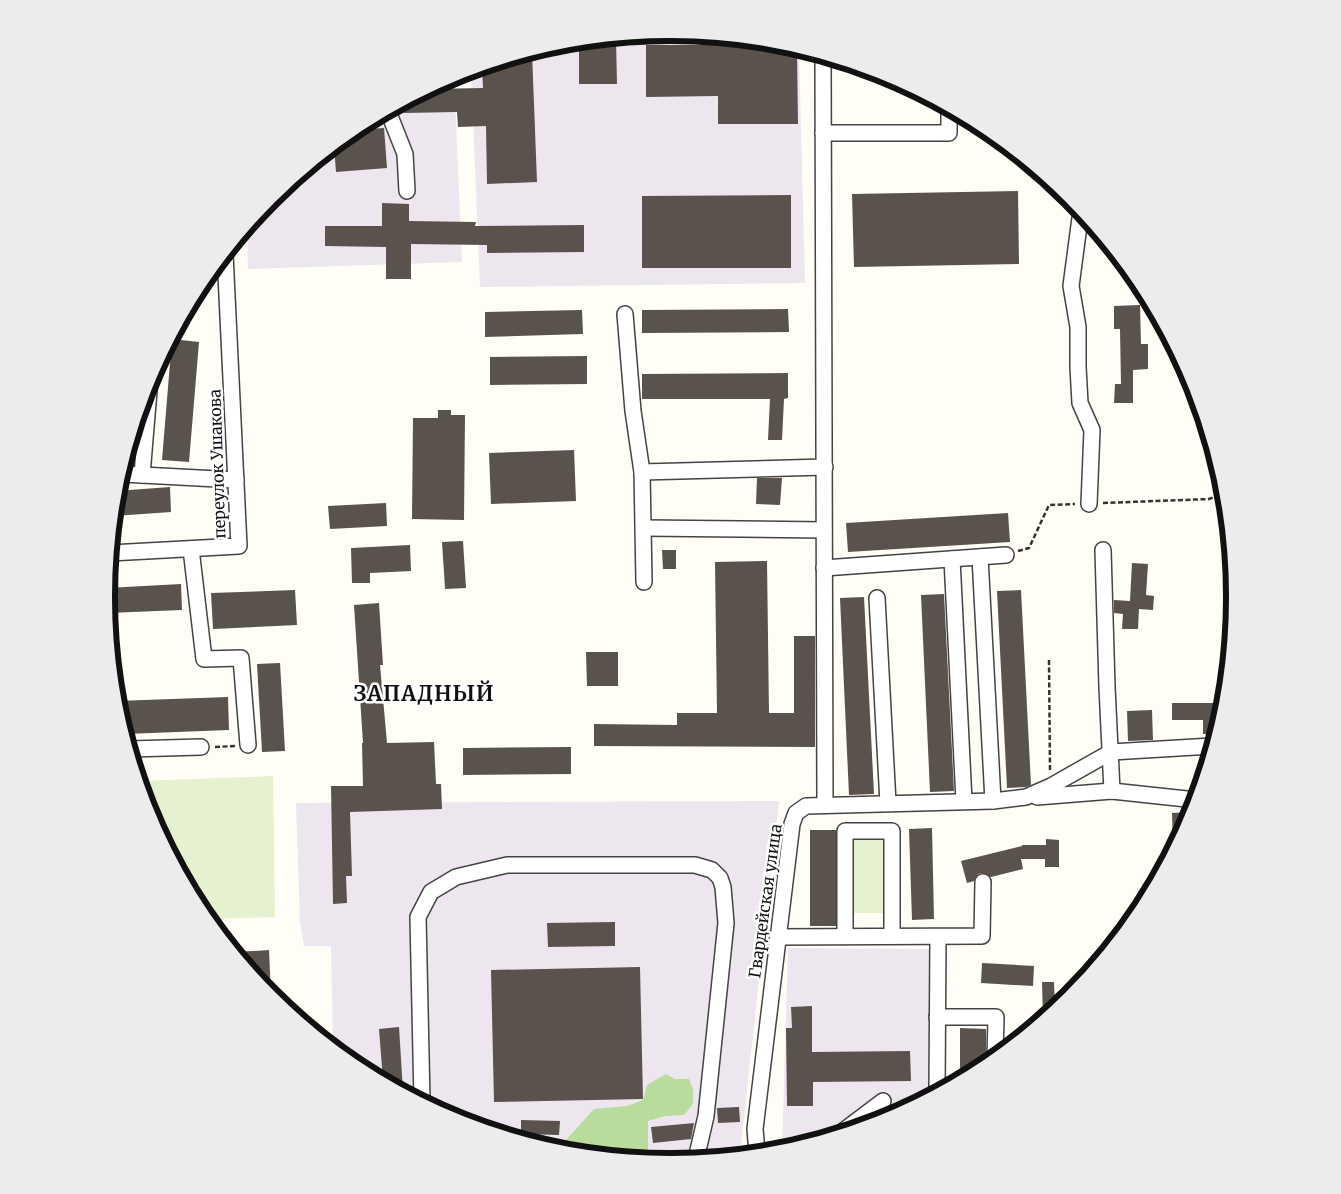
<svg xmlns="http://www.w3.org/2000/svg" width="1341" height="1194" font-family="Merriweather,serif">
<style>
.industrial{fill:#eee6ef}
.forest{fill:#b9dc9c}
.pitch{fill:#e6f2cf}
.building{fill:#5a524d}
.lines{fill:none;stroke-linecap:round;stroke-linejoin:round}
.minor-casing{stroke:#444;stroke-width:18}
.path{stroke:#333;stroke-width:2.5;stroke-dasharray:5 2.5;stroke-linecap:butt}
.minor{stroke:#fff;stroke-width:15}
.labels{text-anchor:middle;stroke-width:5;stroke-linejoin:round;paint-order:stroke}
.street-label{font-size:16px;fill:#111;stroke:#fff}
.district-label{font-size:21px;font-weight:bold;letter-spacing:1px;fill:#111;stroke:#fff}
.rim{fill:none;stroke:#111;stroke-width:6}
</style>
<rect width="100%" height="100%" fill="#fffdf5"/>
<g class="industrial">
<path d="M 671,33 L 781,43 L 799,49 L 805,283 L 480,287 L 471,70 L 561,43 Z"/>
<path d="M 454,76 L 462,262 L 248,269 L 247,228 L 272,198 L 357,127 Z"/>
<path d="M 779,801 L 740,1153 L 611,1156 L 560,1151 L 454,1118 L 357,1066 L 333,1046 L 331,946 L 304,946 L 300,922 L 296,803 Z"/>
<path d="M 788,948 L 931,949 L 928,1097 L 886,1119 L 782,1150 Z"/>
</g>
<path class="forest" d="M 666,1074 L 675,1079 L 689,1079 L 693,1089 L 693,1104 L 684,1115 L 665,1116 L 648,1121 L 648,1159 L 561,1151 L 566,1140 L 594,1109 L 627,1106 L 643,1100 L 647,1085 Z"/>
<g class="pitch">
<path d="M 273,776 L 275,917 L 208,919 L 201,910 L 149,813 L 139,781 Z"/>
<rect x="845" y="831" width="47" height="82"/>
</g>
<g class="building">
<path d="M 616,38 L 617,84 L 579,84 L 579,42 Z"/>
<path d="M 646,45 L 785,45 L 797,48 L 798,124 L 718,124 L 718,96 L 646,97 Z"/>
<path d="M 532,52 L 537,182 L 487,184 L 486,126 L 458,127 L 457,112 L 404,113 L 404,103 L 429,89 L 483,88 L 482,67 Z"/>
<path d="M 384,128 L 387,168 L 336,172 L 334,146 L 354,130 Z"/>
<path d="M 1018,191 L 1019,264 L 854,267 L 852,194 Z"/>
<path d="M 791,195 L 791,268 L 642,268 L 642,196 Z"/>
<path d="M 382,203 L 409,204 L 409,221 L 476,222 L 475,226 L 584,225 L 584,252 L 487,253 L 487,245 L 411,244 L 411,279 L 386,279 L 386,247 L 325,246 L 325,226 L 382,226 Z"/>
<path d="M 1140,305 L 1141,344 L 1148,344 L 1148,369 L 1133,370 L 1133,403 L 1114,403 L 1115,384 L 1121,384 L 1120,329 L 1114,329 L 1114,306 Z"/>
<path d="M 788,309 L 789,332 L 642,333 L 642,310 Z"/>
<path d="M 582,310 L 583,334 L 485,337 L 485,312 Z"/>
<path d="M 172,339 L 199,342 L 189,462 L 162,460 Z"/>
<path d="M 587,356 L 587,384 L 490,385 L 490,357 Z"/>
<path d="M 788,373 L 788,398 L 784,399 L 782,440 L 768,440 L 770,399 L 642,399 L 642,374 Z"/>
<path d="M 438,410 L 451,410 L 451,415 L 465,415 L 464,520 L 412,519 L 413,418 L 438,418 Z"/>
<path d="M 574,450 L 576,501 L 491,504 L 489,453 Z"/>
<path d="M 757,478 L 782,478 L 780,505 L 756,504 Z"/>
<path d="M 170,487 L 171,512 L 114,516 L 116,491 Z"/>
<path d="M 386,503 L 387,526 L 330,529 L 328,506 Z"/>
<path d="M 1008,513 L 1010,542 L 848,552 L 846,523 Z"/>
<path d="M 463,541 L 466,588 L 445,589 L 442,542 Z"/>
<path d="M 410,545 L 411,571 L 370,573 L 370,583 L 352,583 L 351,548 Z"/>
<path d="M 662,550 L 676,550 L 676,569 L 663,569 Z"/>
<path d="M 767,561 L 769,713 L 794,713 L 794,636 L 815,636 L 815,747 L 594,746 L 594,724 L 677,725 L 677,713 L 717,713 L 715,562 Z"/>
<path d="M 1132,563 L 1148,564 L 1146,595 L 1154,596 L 1153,610 L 1139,609 L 1138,629 L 1122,629 L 1123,614 L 1114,613 L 1114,600 L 1130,601 Z"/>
<path d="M 181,584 L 182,610 L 108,613 L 107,588 Z"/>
<path d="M 295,590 L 297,625 L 213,629 L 211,593 Z"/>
<path d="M 1021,590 L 1031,785 L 1026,787 L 1007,788 L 997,591 Z"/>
<path d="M 944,594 L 954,791 L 930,792 L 921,595 Z"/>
<path d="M 864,597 L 874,794 L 849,795 L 840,598 Z"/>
<path d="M 379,603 L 383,665 L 380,665 L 387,743 L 434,742 L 436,784 L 441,784 L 442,809 L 350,812 L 352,876 L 346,876 L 347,903 L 333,904 L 331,786 L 363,786 L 362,743 L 363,743 L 354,605 Z"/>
<path d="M 586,652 L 618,652 L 618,686 L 587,686 Z"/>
<path d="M 280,663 L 285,751 L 262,752 L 257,664 Z"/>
<path d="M 228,697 L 229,730 L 125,734 L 116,701 Z"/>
<path d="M 1172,703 L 1216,703 L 1216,734 L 1203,734 L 1203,720 L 1172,720 Z"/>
<path d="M 1152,710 L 1153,740 L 1128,741 L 1127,711 Z"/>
<path d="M 571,747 L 571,774 L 463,775 L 463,748 Z"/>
<path d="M 1192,812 L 1192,813 L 1173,848 L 1172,813 Z"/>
<path d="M 932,828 L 934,919 L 912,920 L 909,829 Z"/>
<rect x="810" y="830" width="26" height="96"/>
<path d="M 1046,839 L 1059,840 L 1059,867 L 1045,867 L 1045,859 L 1021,859 L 1023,869 L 991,877 L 983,873 L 978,874 L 974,881 L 967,883 L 961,861 L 1022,846 L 1022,845 L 1046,845 Z"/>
<path d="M 615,922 L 615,946 L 548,947 L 547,923 Z"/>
<path d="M 269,950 L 271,996 L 235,952 Z"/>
<path d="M 982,963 L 1034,966 L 1033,986 L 981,983 Z"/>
<path d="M 640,967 L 643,1099 L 494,1102 L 491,970 Z"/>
<path d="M 1042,982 L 1054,982 L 1055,1008 L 1043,1018 Z"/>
<path d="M 812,1006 L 812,1052 L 910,1051 L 911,1081 L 813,1082 L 813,1106 L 787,1106 L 786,1028 L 792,1028 L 791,1007 Z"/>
<path d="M 399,1027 L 403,1091 L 383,1080 L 379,1029 Z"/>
<path d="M 960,1028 L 986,1029 L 986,1064 L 972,1073 L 960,1073 Z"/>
<path d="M 739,1107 L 740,1122 L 718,1123 L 717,1108 Z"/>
<path d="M 521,1120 L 560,1121 L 559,1135 L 521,1134 Z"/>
<path d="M 694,1123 L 691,1139 L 653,1143 L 651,1127 Z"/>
</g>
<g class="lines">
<defs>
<g id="minor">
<path d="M 823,56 L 825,805"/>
<path d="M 388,111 L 405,154 L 407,191"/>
<path d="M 823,133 L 949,133 L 949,109"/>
<path d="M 1085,216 L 1080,218 L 1071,286 L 1078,327 L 1078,367 L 1080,403 L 1092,430 L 1089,504"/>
<path d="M 625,314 L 633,411 L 642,472 L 644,582"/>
<path d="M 642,472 L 825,467"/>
<path d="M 121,474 L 142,475 L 150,379"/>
<path d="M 142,475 L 236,480"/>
<path d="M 644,528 L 824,530"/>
<path d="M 191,549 L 204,659 L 241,658 L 248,745"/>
<path d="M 1103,550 L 1107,687 L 1112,791"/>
<path d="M 110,553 L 239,546 L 225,254"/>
<path d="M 980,557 L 993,801"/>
<path d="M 952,559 L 964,801"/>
<path d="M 824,568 L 1006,555"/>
<path d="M 877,598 L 888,803"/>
<path d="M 130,749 L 201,747"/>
<path d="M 1037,797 L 1112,791 L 1196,800"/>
<path d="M 845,936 L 845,831 L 892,831 L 892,936"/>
<path d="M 777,937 L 982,936 L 983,882"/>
<path d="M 937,1017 L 996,1017 L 995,1058"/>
<path d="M 937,1092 L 938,937"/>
<path d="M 422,1101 L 418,917 L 431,892 L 456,877 L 507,865 L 695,865 L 712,870 L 720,878 L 723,887 L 726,923 L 706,1116 L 696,1159"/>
<path d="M 842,1132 L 883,1101"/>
<path d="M 757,1152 L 786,1149"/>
<path d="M 757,1153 L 755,1129 L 792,824 L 796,813 L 806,806 L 993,801 L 1026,797 L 1051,786 L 1111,752 L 1212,746"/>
</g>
</defs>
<use href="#minor" class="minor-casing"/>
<g class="path">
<path d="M 1103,503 L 1209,499 L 1225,493"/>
<path d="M 1018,551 L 1029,548 L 1049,505 L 1075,504"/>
<path d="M 1049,660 L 1050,770"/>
<path d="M 215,747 L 235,746"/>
</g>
<use href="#minor" class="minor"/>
</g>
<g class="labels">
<g class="street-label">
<text transform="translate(217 464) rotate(-92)" y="6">переулок Ушакова</text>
<text transform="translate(765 901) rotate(-82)" y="6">Гвардейская улица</text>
</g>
<g class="district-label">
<text x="424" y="701">ЗАПАДНЫЙ</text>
</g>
</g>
<path d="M0 0H1341V1194H0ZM670 41H671A555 555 0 0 1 1226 596V598A555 555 0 0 1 671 1153H670A555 555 0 0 1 115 598V596A555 555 0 0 1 670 41Z" fill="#ececec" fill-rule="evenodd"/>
<path class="rim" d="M670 41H671A555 555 0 0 1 1226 596V598A555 555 0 0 1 671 1153H670A555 555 0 0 1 115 598V596A555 555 0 0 1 670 41Z"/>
</svg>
